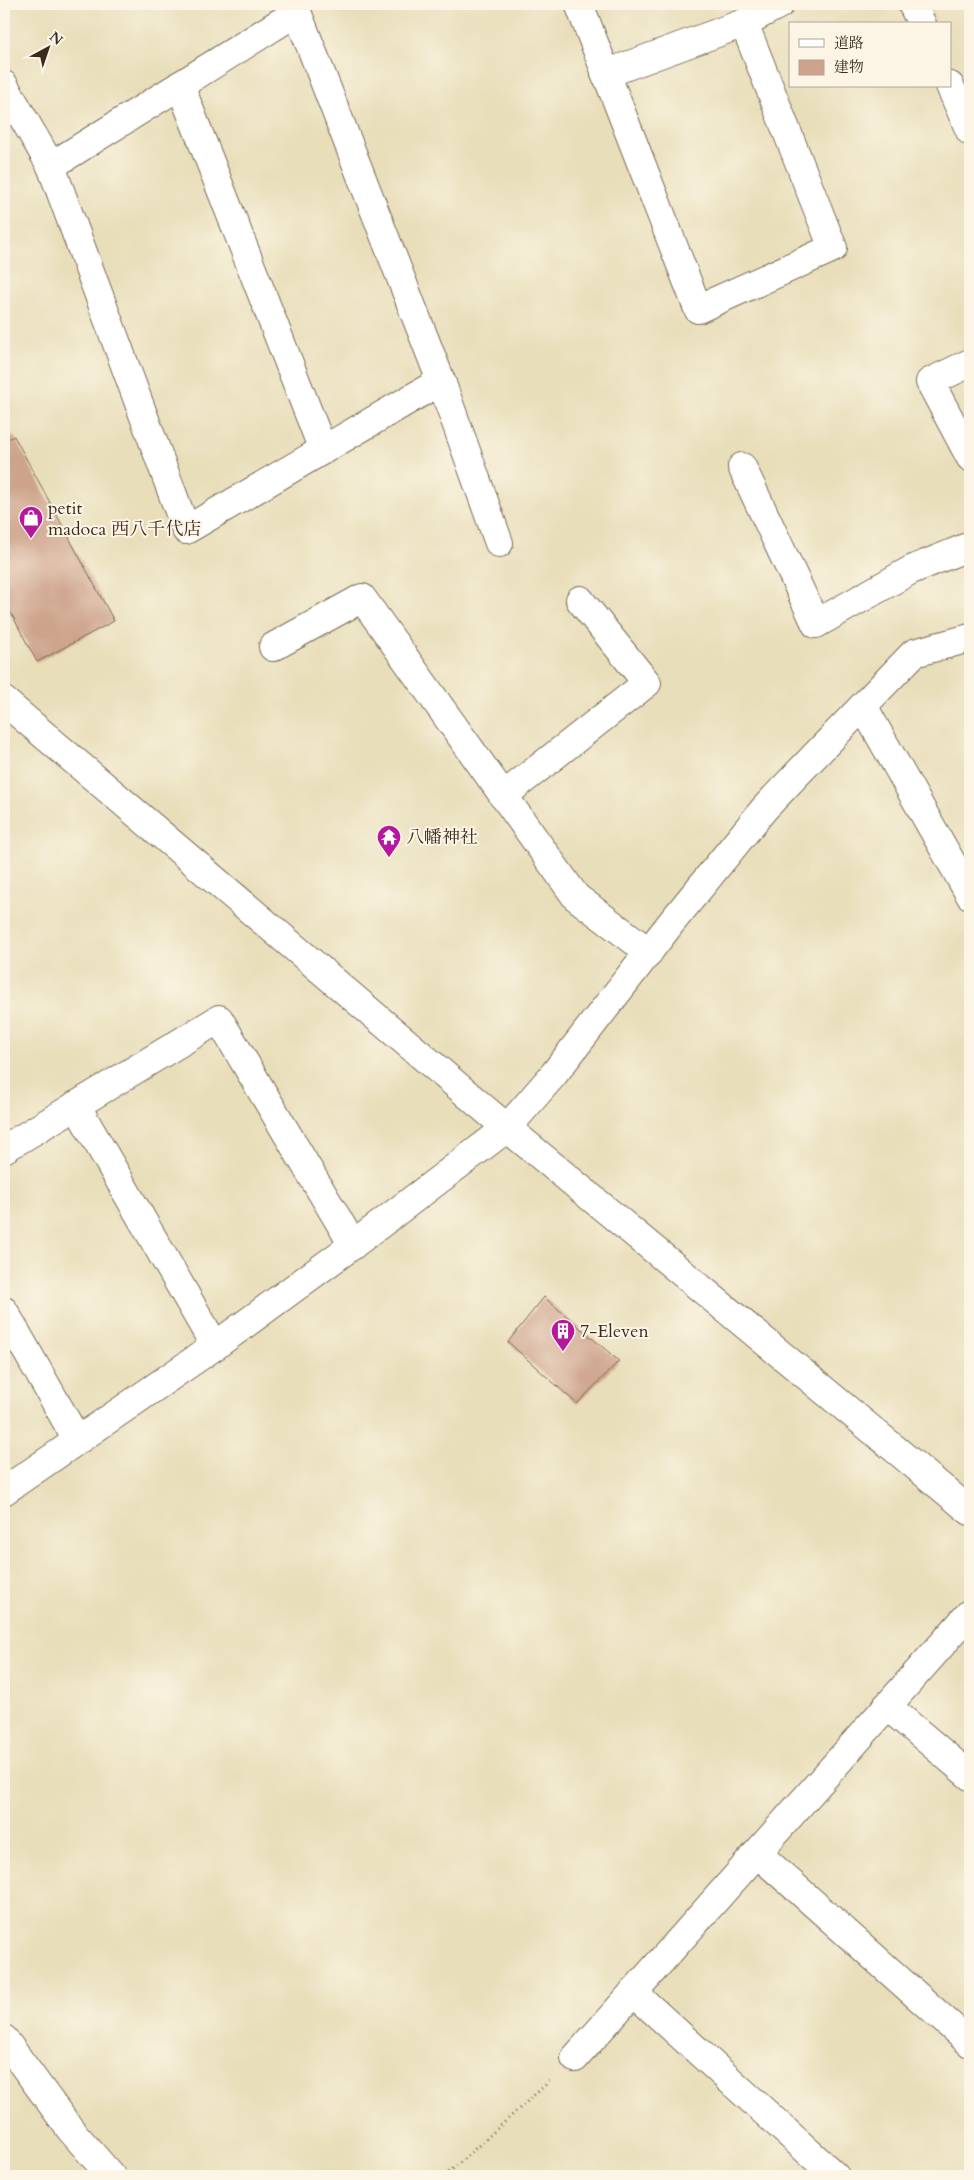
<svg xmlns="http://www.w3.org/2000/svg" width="974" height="2180" font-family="Cardo,'Noto Serif JP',serif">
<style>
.building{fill:#cda38b}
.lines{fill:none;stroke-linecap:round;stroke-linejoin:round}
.street-casing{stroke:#786955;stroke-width:30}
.secondary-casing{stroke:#786955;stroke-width:30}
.highway-casing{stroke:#786955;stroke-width:30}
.path{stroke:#786955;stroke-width:3;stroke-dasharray:1 4;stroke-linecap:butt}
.street{stroke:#fff;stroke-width:28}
.secondary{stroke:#fff;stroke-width:28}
.highway{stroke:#fff;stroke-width:28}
.labels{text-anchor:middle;stroke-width:4;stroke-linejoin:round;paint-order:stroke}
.poi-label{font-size:18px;fill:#3b2a1e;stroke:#fcf5e5;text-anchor:start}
</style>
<rect width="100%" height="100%" fill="#fcf5e5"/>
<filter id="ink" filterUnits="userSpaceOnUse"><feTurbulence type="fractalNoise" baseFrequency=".02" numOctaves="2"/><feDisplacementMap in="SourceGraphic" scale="10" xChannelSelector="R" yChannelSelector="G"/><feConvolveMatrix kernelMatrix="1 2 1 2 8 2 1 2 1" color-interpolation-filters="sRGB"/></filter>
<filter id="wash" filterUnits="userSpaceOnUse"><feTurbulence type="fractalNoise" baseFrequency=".0096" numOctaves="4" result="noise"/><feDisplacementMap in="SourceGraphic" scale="20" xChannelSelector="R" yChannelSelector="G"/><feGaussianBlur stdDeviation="1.12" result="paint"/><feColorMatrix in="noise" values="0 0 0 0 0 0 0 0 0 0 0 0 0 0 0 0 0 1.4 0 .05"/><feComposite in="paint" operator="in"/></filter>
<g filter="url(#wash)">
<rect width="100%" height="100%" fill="#e8deba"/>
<g id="blocks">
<g class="building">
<path d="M 14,436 L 114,621 L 37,662 L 4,600 L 4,441 Z"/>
<path d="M 544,1297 L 619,1361 L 577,1404 L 508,1342 Z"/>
</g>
</g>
</g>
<g filter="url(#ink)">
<use href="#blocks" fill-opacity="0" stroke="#786955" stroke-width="1"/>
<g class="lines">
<defs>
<g id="street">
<path d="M 294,4 L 441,381 L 499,543"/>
<path d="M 579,4 L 698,309 L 833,248 L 744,23"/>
<path d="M 912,4 L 922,24"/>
<path d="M 297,12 L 51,166 L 186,530 L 441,381"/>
<path d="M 605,74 L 744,23 L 780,4"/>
<path d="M 4,85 L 51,166"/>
<path d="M 180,85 L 323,450"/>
<path d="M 950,86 L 970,131"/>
<path d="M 970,363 L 930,382 L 970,457"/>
<path d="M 742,467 L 816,624 L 911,570 L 970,546"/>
<path d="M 273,647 L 362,598 L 576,897 L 649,952"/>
<path d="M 863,706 L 970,895"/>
<path d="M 503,796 L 647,683 L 580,600"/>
<path d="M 76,1105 L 215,1346"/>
<path d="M 4,1149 L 219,1019 L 353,1245"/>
<path d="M 4,1311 L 77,1440"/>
<path d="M 4,1491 L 215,1346 L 353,1245 L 507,1128 L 554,1074 L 671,923 L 764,809 L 799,772 L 914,653 L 970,638"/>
<path d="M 887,1706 L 970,1776"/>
<path d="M 757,1853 L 970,2043"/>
<path d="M 633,1992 L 835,2176"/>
<path d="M 575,2058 L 970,1613"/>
</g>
<path id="secondary" d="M 4,701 L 507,1128 L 970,1511"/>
<path id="highway" d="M 4,2039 L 70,2129 L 111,2176"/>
</defs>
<use href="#street" class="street-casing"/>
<use href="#secondary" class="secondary-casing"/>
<use href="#highway" class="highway-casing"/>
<path class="path" d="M 445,2176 L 552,2079"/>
<use href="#street" class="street"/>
<use href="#secondary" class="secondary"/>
<use href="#highway" class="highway"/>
</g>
</g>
<defs>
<symbol id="shop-pin" viewBox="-11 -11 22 30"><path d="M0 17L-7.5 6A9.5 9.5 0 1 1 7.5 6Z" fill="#b5179e" stroke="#fcf5e5"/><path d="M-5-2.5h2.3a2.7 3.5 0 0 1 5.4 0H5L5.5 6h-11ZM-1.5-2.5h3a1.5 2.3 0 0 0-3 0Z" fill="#fff"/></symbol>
<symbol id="temple-pin" viewBox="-11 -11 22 30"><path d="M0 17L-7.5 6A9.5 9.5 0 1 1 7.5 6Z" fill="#b5179e" stroke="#fcf5e5"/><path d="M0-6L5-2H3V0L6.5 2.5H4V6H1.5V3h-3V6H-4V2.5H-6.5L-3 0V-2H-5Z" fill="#fff"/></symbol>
<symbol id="building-pin" viewBox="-11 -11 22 30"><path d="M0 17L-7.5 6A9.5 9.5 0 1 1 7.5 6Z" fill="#b5179e" stroke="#fcf5e5"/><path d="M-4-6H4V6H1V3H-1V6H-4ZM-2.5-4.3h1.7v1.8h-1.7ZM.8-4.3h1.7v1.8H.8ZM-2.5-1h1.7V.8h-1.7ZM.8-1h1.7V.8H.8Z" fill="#fff"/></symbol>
</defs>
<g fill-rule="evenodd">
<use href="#shop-pin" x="17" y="504" width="28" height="38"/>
<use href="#temple-pin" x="375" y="823" width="28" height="38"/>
<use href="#building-pin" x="549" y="1317" width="28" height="38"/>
</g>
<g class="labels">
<g class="poi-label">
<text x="48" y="514">petit<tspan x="48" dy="21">madoca 西八千代店</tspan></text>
<text x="406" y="843">八幡神社</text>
<text x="580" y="1337">7-Eleven</text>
</g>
</g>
<rect width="974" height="2180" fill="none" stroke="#fcf5e5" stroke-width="20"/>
<rect x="789" y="22" width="162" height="65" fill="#fcf5e5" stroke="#afa495"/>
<rect x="799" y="39" width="25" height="8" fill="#ffffff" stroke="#afa495"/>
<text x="834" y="48" font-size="15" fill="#3b2a1e">道路</text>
<rect x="799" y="60" width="25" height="15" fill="#cda38b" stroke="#afa495"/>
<text x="834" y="72" font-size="15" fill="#3b2a1e">建物</text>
<g transform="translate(48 48) rotate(40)" stroke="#fcf5e5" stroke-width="4" paint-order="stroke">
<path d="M0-4L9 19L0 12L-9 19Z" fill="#3b2a1e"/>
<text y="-8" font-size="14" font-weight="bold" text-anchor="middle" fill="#3b2a1e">N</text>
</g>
</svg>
